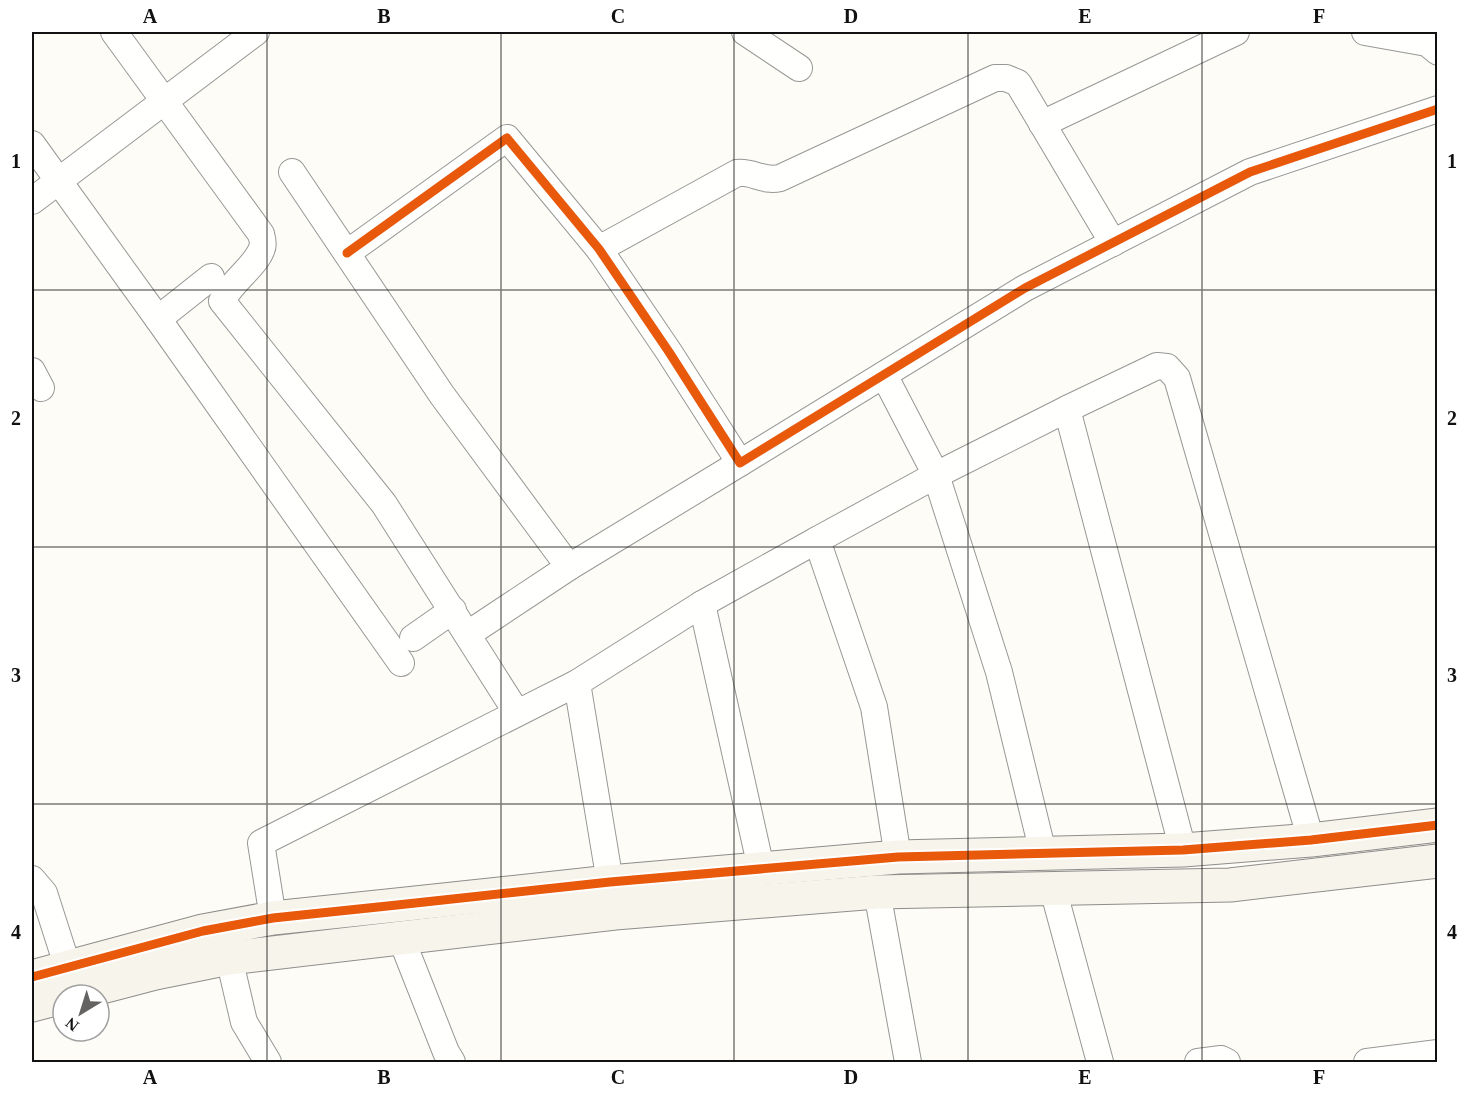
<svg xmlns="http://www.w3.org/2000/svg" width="1469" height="1094" font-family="Georgia,serif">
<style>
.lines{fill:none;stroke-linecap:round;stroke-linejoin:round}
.street-casing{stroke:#979795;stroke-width:28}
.secondary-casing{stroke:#8e8d8b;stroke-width:35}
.street{stroke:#fffffe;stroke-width:26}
.secondary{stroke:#f6f4eb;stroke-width:33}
.cycleway-casing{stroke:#fff;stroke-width:13}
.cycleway{stroke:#e8590c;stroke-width:9}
.grid{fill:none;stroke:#111;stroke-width:1.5;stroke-opacity:0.55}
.neatline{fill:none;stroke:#111;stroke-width:2}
.grid-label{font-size:20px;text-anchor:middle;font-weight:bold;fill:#111}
</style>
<rect width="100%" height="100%" fill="#fdfcf7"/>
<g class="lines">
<defs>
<g id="street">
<path d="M 114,32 L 261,234 C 262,238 264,244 262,248 C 257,265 231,282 222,301 L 384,504 L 517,713"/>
<path d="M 745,32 L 799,68"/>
<path d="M 1365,32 L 1427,43 L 1438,52"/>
<path d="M 1042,124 L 1236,32"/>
<path d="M 32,144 L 158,319 L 401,663"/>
<path d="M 292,172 L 442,395 L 569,567 L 468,634"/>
<path d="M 32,201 L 256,32"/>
<path d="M 599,249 L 737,173 C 753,171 763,182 780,178 L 995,78 L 1006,78 L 1018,83 L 1113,243"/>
<path d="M 347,253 L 507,138 L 599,249 L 669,352 L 740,463 L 1025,288 L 1250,172 L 1438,109"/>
<path d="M 158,319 L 211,277"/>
<path d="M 32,371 L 41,388"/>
<path d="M 884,375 L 936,475 L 1067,409 L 1183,850"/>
<path d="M 1067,409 L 1157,366 L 1167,367 L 1177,378 L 1311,840"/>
<path d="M 817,540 L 936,475 L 999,672 L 1043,853"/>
<path d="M 569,567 L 740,463"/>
<path d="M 702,604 L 817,540 L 874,707 L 898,857"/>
<path d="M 413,638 L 453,610"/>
<path d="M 32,879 L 44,893 L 68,968"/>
<path d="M 610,882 L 577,683 L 702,604 L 761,868"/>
<path d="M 1053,889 L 1100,1062"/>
<path d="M 877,892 L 908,1062"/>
<path d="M 273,918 L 261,843 L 577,683"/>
<path d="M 401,938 L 446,1052 L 452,1062"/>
<path d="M 229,958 L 244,1022 L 268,1062"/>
<path d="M 1198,1062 L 1221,1059 L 1227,1062"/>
<path d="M 1367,1062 L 1438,1053"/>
</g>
<g id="secondary">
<path d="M 32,977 L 203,931 L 273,918 L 397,905 L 610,882 L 898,857 L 1183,850 L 1311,840 L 1438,825"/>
<path d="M 71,995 L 155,973 L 229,958 L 615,913 L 877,892 L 1230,885 L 1438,861"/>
<path d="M 32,1005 L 63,997"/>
</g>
</defs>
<use href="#street" class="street-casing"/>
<use href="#secondary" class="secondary-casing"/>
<use href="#street" class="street"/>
<use href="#secondary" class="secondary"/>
<defs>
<g id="cycleway">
<path d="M 347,253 L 507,138 L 599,249 L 669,352 L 740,463 L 1025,288 L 1250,172 L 1438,109"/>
<path d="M 32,977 L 203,931 L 273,918 L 397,905 L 610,882 L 898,857 L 1183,850 L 1311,840 L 1438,825"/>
</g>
</defs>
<use href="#cycleway" class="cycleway-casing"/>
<use href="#cycleway" class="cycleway"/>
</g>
<path class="grid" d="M 267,32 L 267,1062M 501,32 L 501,1062M 734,32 L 734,1062M 968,32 L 968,1062M 1202,32 L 1202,1062M 32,290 L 1438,290M 32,547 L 1438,547M 32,804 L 1438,804"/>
<rect width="1469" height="1094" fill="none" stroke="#ffffff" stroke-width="66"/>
<g transform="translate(81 1013) rotate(218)"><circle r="28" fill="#ffffff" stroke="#a0a0a0" stroke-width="1.5"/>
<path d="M0-4.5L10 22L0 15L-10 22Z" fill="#646362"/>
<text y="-9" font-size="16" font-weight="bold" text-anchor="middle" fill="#111111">N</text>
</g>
<rect x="33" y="33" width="1403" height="1028" class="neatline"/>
<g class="grid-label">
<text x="150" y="23">A</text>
<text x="384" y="23">B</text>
<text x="618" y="23">C</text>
<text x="851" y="23">D</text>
<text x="1085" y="23">E</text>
<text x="1319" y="23">F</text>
<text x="16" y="168">1</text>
<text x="1452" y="168">1</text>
<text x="16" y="425">2</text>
<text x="1452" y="425">2</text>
<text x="16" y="682">3</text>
<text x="1452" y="682">3</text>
<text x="16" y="939">4</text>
<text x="1452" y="939">4</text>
<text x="150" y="1084">A</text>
<text x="384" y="1084">B</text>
<text x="618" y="1084">C</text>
<text x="851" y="1084">D</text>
<text x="1085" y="1084">E</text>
<text x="1319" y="1084">F</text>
</g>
</svg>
